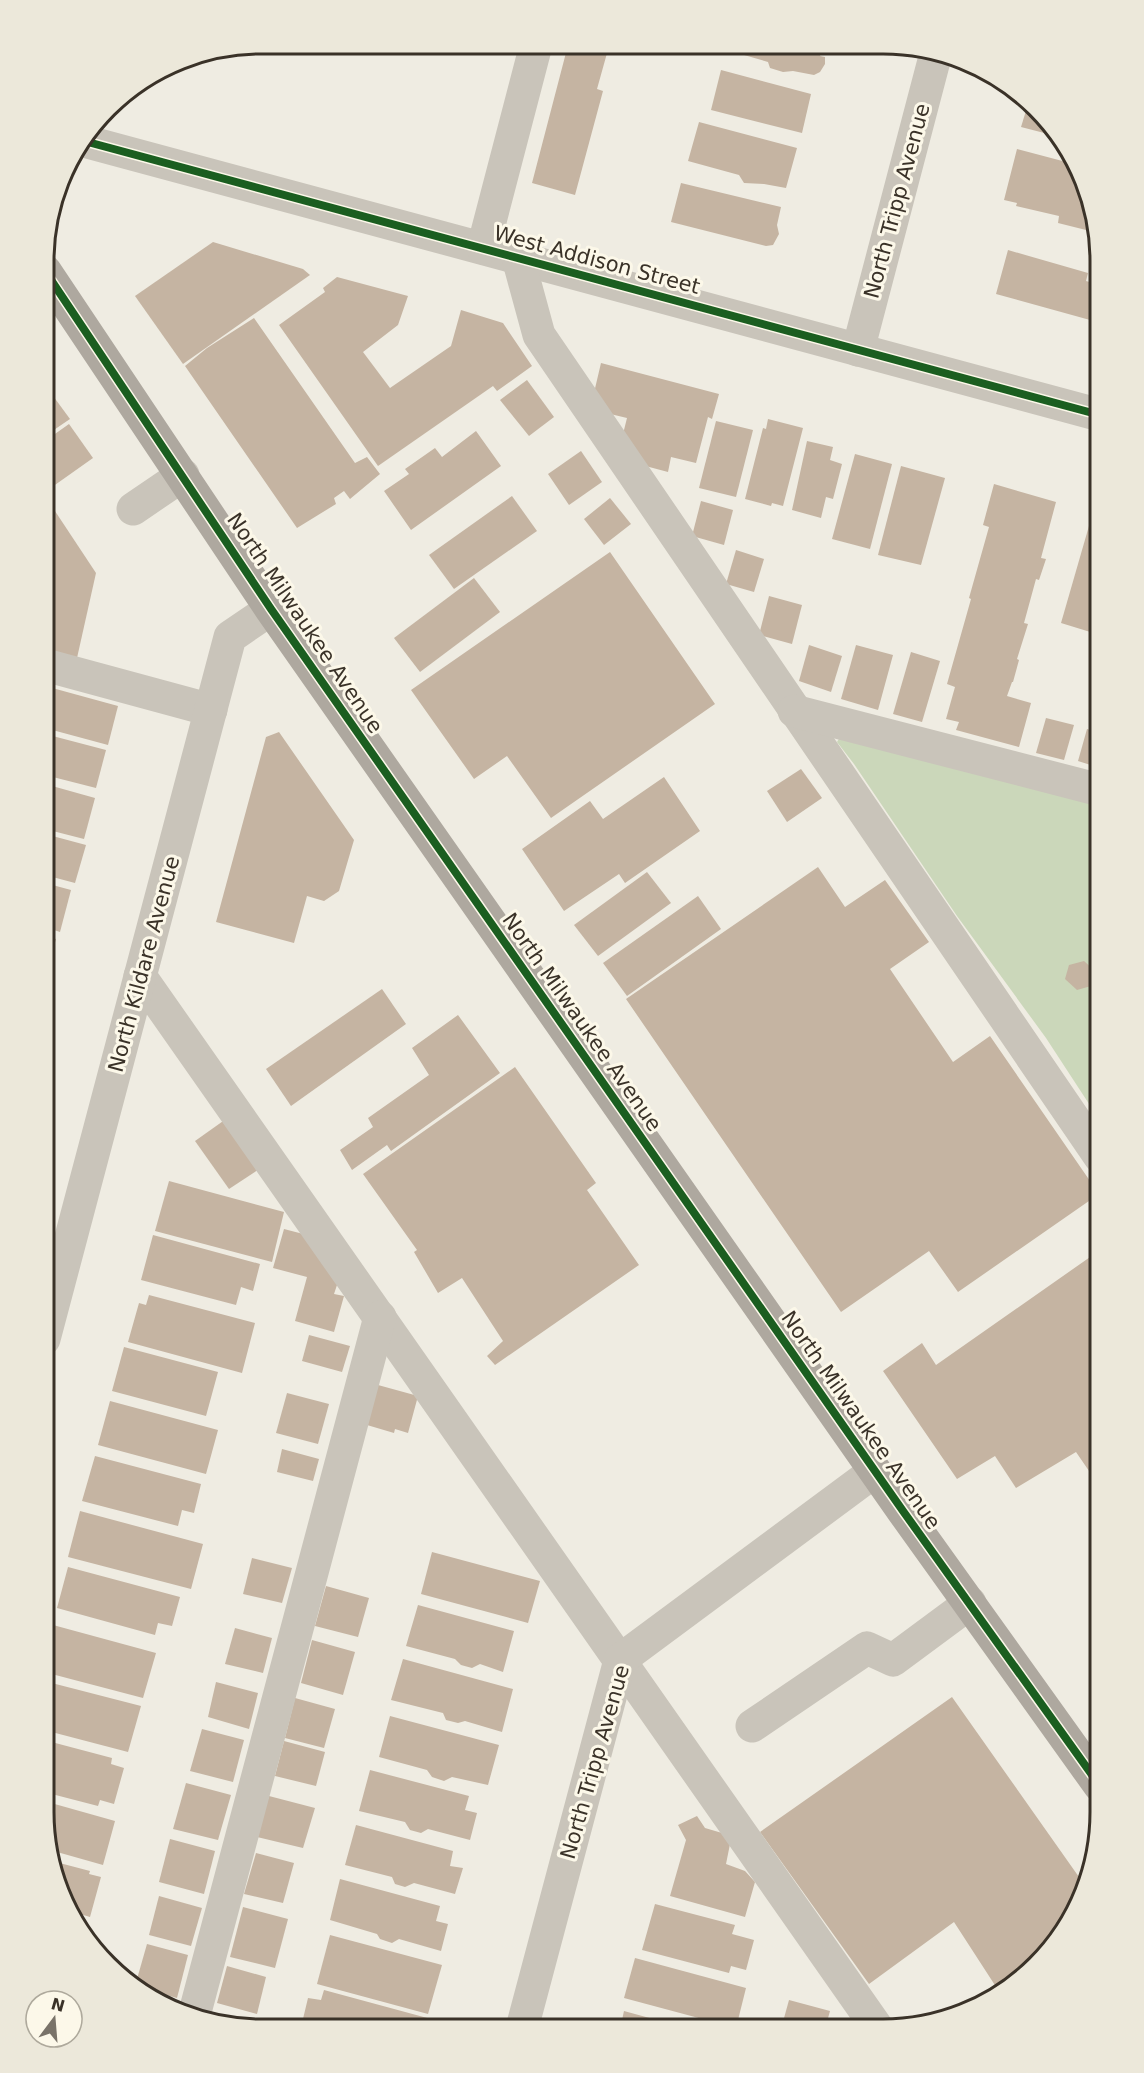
<svg xmlns="http://www.w3.org/2000/svg" width="1144" height="2073" font-family="'DejaVu Sans',sans-serif">
<style>
.green{fill:#cbd7ba}
.building{fill:#c5b4a2}
.lines{fill:none;stroke-linecap:round;stroke-linejoin:round}
.minor{stroke:#c9c4ba;stroke-width:33}
.major{stroke:#aea89f;stroke-width:33}
.cycleway-casing{stroke:#fcf8e9;stroke-width:11}
.cycleway{stroke:#1b5e20;stroke-width:8}
.labels{text-anchor:middle;stroke-width:6;stroke-linejoin:round;paint-order:stroke}
.street-label{font-size:21px;fill:#3a3228;stroke:#fcf8e9}
.rim{fill:none;stroke:#3a3228;stroke-width:3}
</style>
<rect width="100%" height="100%" fill="#efece2"/>
<path class="green" d="M 842,734 L 1100,802 L 1100,1083 L 1093,1110 L 1046,1038 L 957,916 L 854,764 L 837,742 Z"/>
<g class="building">
<path d="M 568,45 L 609,46 L 597,89 L 603,91 L 575,195 L 532,183 Z"/>
<path d="M 713,46 L 823,47 L 820,56 L 825,57 L 825,64 L 820,72 L 814,75 L 793,71 L 783,72 L 770,68 L 768,62 Z"/>
<path d="M 721,70 L 811,94 L 802,133 L 711,110 Z"/>
<path d="M 1029,101 L 1052,135 L 1021,127 Z"/>
<path d="M 699,122 L 797,148 L 786,188 L 764,184 L 744,183 L 739,175 L 688,161 Z"/>
<path d="M 1017,149 L 1070,163 L 1089,191 L 1093,217 L 1090,231 L 1058,223 L 1059,216 L 1016,206 L 1017,203 L 1004,200 Z"/>
<path d="M 681,183 L 781,207 L 777,225 L 779,234 L 773,245 L 766,246 L 671,222 Z"/>
<path d="M 213,242 L 303,269 L 310,275 L 183,364 L 135,296 Z"/>
<path d="M 1008,250 L 1088,273 L 1086,281 L 1100,285 L 1090,320 L 996,294 Z"/>
<path d="M 337,277 L 408,296 L 398,325 L 363,352 L 390,388 L 451,346 L 461,310 L 503,323 L 532,366 L 497,391 L 493,386 L 378,466 L 279,325 L 325,292 L 323,288 Z"/>
<path d="M 254,318 L 355,463 L 367,457 L 380,474 L 350,499 L 344,491 L 334,498 L 336,504 L 297,528 L 185,366 L 207,348 Z"/>
<path d="M 601,363 L 719,394 L 712,419 L 708,417 L 696,463 L 671,457 L 668,472 L 638,464 L 621,442 L 627,418 L 602,412 L 593,397 Z"/>
<path d="M 527,380 L 554,417 L 529,436 L 500,400 Z"/>
<path d="M 45,385 L 70,419 L 45,436 Z"/>
<path d="M 768,419 L 803,428 L 783,506 L 772,503 L 771,506 L 745,499 L 763,428 L 766,429 Z"/>
<path d="M 716,421 L 753,430 L 736,497 L 699,488 Z"/>
<path d="M 69,424 L 93,458 L 45,492 L 45,441 Z"/>
<path d="M 476,431 L 501,466 L 411,530 L 384,491 L 409,474 L 405,469 L 435,448 L 442,457 Z"/>
<path d="M 807,441 L 833,447 L 830,460 L 842,464 L 833,499 L 826,497 L 821,518 L 792,510 Z"/>
<path d="M 581,451 L 602,482 L 569,505 L 548,474 Z"/>
<path d="M 855,454 L 892,464 L 870,549 L 832,539 Z"/>
<path d="M 901,466 L 945,478 L 921,565 L 878,555 Z"/>
<path d="M 994,484 L 1056,502 L 1041,558 L 1046,559 L 1039,580 L 1036,579 L 1024,623 L 1028,624 L 1017,659 L 1019,660 L 1013,682 L 1012,682 L 1007,696 L 1031,703 L 1019,747 L 956,730 L 959,722 L 946,719 L 955,687 L 947,684 L 971,599 L 969,598 L 989,527 L 983,525 Z"/>
<path d="M 512,496 L 537,531 L 454,589 L 429,555 Z"/>
<path d="M 610,498 L 631,524 L 604,545 L 584,519 Z"/>
<path d="M 701,501 L 733,510 L 724,545 L 692,536 Z"/>
<path d="M 49,502 L 96,573 L 77,658 L 45,649 L 45,504 Z"/>
<path d="M 1093,512 L 1100,514 L 1100,635 L 1061,623 Z"/>
<path d="M 736,550 L 764,559 L 754,592 L 726,584 Z"/>
<path d="M 610,552 L 715,704 L 551,818 L 507,756 L 474,779 L 411,690 Z"/>
<path d="M 474,578 L 500,612 L 420,672 L 394,638 Z"/>
<path d="M 769,596 L 802,605 L 792,644 L 759,635 Z"/>
<path d="M 809,645 L 842,656 L 831,692 L 799,681 Z"/>
<path d="M 856,645 L 893,655 L 878,710 L 841,699 Z"/>
<path d="M 911,652 L 940,661 L 922,722 L 893,714 Z"/>
<path d="M 45,686 L 118,706 L 108,745 L 45,728 Z"/>
<path d="M 1046,718 L 1074,725 L 1064,760 L 1036,753 Z"/>
<path d="M 1087,729 L 1100,733 L 1100,768 L 1078,761 Z"/>
<path d="M 279,732 L 354,840 L 339,891 L 324,901 L 307,896 L 294,943 L 216,922 L 266,737 Z"/>
<path d="M 45,734 L 106,750 L 96,788 L 45,775 Z"/>
<path d="M 801,769 L 822,798 L 787,822 L 767,791 Z"/>
<path d="M 664,777 L 700,831 L 625,883 L 619,874 L 564,911 L 522,849 L 590,801 L 603,819 Z"/>
<path d="M 45,784 L 95,798 L 84,839 L 45,829 Z"/>
<path d="M 45,834 L 86,845 L 75,883 L 45,875 Z"/>
<path d="M 818,867 L 845,907 L 885,880 L 929,942 L 890,969 L 953,1062 L 990,1036 L 1099,1194 L 958,1292 L 929,1251 L 841,1312 L 626,999 Z"/>
<path d="M 647,872 L 671,903 L 598,956 L 574,925 Z"/>
<path d="M 45,883 L 71,890 L 60,932 L 45,927 Z"/>
<path d="M 698,896 L 721,929 L 627,996 L 603,963 Z"/>
<path d="M 45,936 L 56,939 L 45,978 L 44,978 Z"/>
<path d="M 1084,961 L 1095,971 L 1091,986 L 1077,990 L 1065,979 L 1069,965 Z"/>
<path d="M 382,989 L 406,1024 L 291,1106 L 266,1069 Z"/>
<path d="M 458,1015 L 500,1073 L 391,1151 L 387,1145 L 352,1170 L 340,1150 L 373,1127 L 368,1118 L 429,1075 L 412,1048 Z"/>
<path d="M 515,1067 L 596,1183 L 587,1190 L 639,1265 L 495,1365 L 487,1356 L 503,1341 L 462,1278 L 438,1293 L 414,1252 L 417,1250 L 363,1174 Z"/>
<path d="M 226,1119 L 261,1168 L 229,1189 L 195,1141 Z"/>
<path d="M 169,1181 L 284,1212 L 272,1262 L 155,1231 Z"/>
<path d="M 284,1229 L 307,1235 L 338,1282 L 334,1294 L 344,1296 L 334,1332 L 295,1321 L 307,1277 L 273,1268 Z"/>
<path d="M 153,1235 L 260,1264 L 253,1291 L 241,1287 L 236,1305 L 141,1280 Z"/>
<path d="M 1093,1255 L 1100,1265 L 1100,1487 L 1076,1452 L 1016,1488 L 995,1456 L 957,1479 L 883,1371 L 922,1343 L 936,1365 Z"/>
<path d="M 149,1295 L 255,1323 L 242,1373 L 128,1342 L 139,1303 L 146,1305 Z"/>
<path d="M 309,1335 L 350,1346 L 342,1372 L 302,1361 Z"/>
<path d="M 124,1347 L 218,1372 L 206,1416 L 112,1391 Z"/>
<path d="M 378,1385 L 418,1396 L 408,1433 L 395,1429 L 394,1433 L 367,1425 Z"/>
<path d="M 287,1393 L 329,1404 L 318,1444 L 276,1433 Z"/>
<path d="M 110,1401 L 218,1430 L 206,1474 L 98,1445 Z"/>
<path d="M 282,1449 L 319,1459 L 313,1481 L 277,1472 Z"/>
<path d="M 95,1456 L 201,1484 L 194,1513 L 182,1510 L 178,1526 L 82,1501 Z"/>
<path d="M 80,1511 L 203,1544 L 191,1589 L 68,1557 Z"/>
<path d="M 432,1552 L 540,1581 L 528,1623 L 421,1594 Z"/>
<path d="M 252,1558 L 292,1568 L 282,1603 L 243,1594 Z"/>
<path d="M 68,1567 L 180,1597 L 172,1626 L 158,1623 L 155,1635 L 57,1608 Z"/>
<path d="M 326,1586 L 369,1598 L 358,1637 L 315,1626 Z"/>
<path d="M 418,1605 L 514,1631 L 503,1672 L 480,1664 L 472,1668 L 461,1665 L 455,1659 L 406,1646 Z"/>
<path d="M 53,1625 L 156,1653 L 143,1698 L 44,1672 L 44,1659 Z"/>
<path d="M 235,1628 L 272,1638 L 263,1673 L 225,1664 Z"/>
<path d="M 312,1640 L 355,1652 L 343,1695 L 301,1683 Z"/>
<path d="M 403,1659 L 513,1689 L 502,1732 L 465,1721 L 458,1723 L 446,1720 L 443,1713 L 391,1700 Z"/>
<path d="M 44,1681 L 141,1706 L 128,1752 L 44,1730 Z"/>
<path d="M 216,1682 L 258,1693 L 249,1729 L 208,1717 Z"/>
<path d="M 952,1697 L 1086,1887 L 1084,1895 L 1055,1945 L 1015,1985 L 1000,1993 L 954,1922 L 869,1984 L 760,1832 Z"/>
<path d="M 295,1698 L 335,1709 L 324,1748 L 285,1738 Z"/>
<path d="M 390,1716 L 499,1745 L 488,1785 L 452,1777 L 444,1781 L 432,1777 L 427,1770 L 379,1757 Z"/>
<path d="M 202,1729 L 244,1740 L 233,1782 L 190,1771 Z"/>
<path d="M 44,1740 L 112,1758 L 111,1764 L 124,1768 L 114,1804 L 100,1800 L 98,1806 L 44,1792 Z"/>
<path d="M 284,1741 L 325,1752 L 316,1786 L 275,1776 Z"/>
<path d="M 370,1770 L 469,1796 L 465,1810 L 477,1813 L 470,1840 L 428,1829 L 421,1833 L 410,1830 L 405,1822 L 359,1811 Z"/>
<path d="M 186,1783 L 231,1795 L 218,1840 L 173,1829 Z"/>
<path d="M 269,1796 L 315,1808 L 303,1848 L 257,1837 Z"/>
<path d="M 44,1801 L 115,1821 L 103,1865 L 50,1850 Z"/>
<path d="M 697,1816 L 705,1828 L 722,1833 L 730,1844 L 726,1864 L 745,1871 L 755,1882 L 745,1917 L 670,1896 L 686,1840 L 678,1825 Z"/>
<path d="M 356,1825 L 453,1851 L 450,1866 L 463,1868 L 455,1894 L 414,1883 L 405,1887 L 395,1884 L 392,1877 L 345,1865 Z"/>
<path d="M 170,1839 L 215,1851 L 204,1894 L 159,1882 Z"/>
<path d="M 256,1853 L 294,1863 L 283,1903 L 244,1894 Z"/>
<path d="M 52,1861 L 90,1871 L 89,1874 L 101,1877 L 90,1917 L 80,1914 L 79,1917 L 71,1915 L 55,1882 Z"/>
<path d="M 340,1879 L 440,1906 L 436,1921 L 448,1924 L 441,1951 L 399,1939 L 392,1943 L 380,1939 L 377,1934 L 330,1920 Z"/>
<path d="M 159,1896 L 202,1908 L 191,1946 L 149,1935 Z"/>
<path d="M 655,1904 L 735,1925 L 732,1934 L 754,1940 L 746,1970 L 731,1966 L 729,1973 L 642,1950 Z"/>
<path d="M 243,1907 L 288,1919 L 275,1968 L 230,1957 Z"/>
<path d="M 330,1935 L 442,1965 L 428,2014 L 317,1984 Z"/>
<path d="M 147,1944 L 188,1955 L 177,1998 L 135,1986 Z"/>
<path d="M 635,1958 L 746,1988 L 736,2028 L 624,1998 Z"/>
<path d="M 227,1966 L 266,1977 L 257,2014 L 217,2003 Z"/>
<path d="M 324,1990 L 431,2019 L 428,2028 L 308,2028 L 309,2025 L 302,2023 L 308,1998 L 321,2000 Z"/>
<path d="M 789,2000 L 830,2011 L 825,2029 L 781,2029 Z"/>
<path d="M 624,2011 L 686,2028 L 686,2029 L 620,2029 Z"/>
</g>
<g class="lines">
<g class="minor">
<path d="M 84,141 L 1100,415"/>
<path d="M 483,248 L 536,45"/>
<path d="M 518,258 L 539,335 L 1100,1157"/>
<path d="M 858,350 L 936,53"/>
<path d="M 133,509 L 183,475"/>
<path d="M 45,665 L 211,710"/>
<path d="M 794,711 L 1100,790"/>
<path d="M 140,976 L 878,2029"/>
<path d="M 44,1339 L 230,637 L 271,609"/>
<path d="M 752,1726 L 867,1648 L 893,1660 L 970,1603"/>
<path d="M 195,2012 L 380,1317"/>
<path d="M 522,2028 L 620,1660 L 875,1471"/>
</g>
<path class="major" d="M 45,271 L 271,609 L 903,1511 L 1100,1786"/>
<defs>
<g id="cycleway">
<path d="M 84,141 L 1100,415"/>
<path d="M 45,271 L 271,609 L 903,1511 L 1100,1786"/>
</g>
</defs>
<use href="#cycleway" class="cycleway-casing"/>
<use href="#cycleway" class="cycleway"/>
</g>
<g class="labels">
<g class="street-label">
<text transform="translate(897 201) rotate(-75)" y="7">North Tripp Avenue</text>
<text transform="translate(597 260) rotate(15)" y="7">West Addison Street</text>
<text transform="translate(305 623) rotate(56)" y="7">North Milwaukee Avenue</text>
<text transform="translate(144 964) rotate(-75)" y="7">North Kildare Avenue</text>
<text transform="translate(582 1022) rotate(55)" y="7">North Milwaukee Avenue</text>
<text transform="translate(861 1420) rotate(55)" y="7">North Milwaukee Avenue</text>
<text transform="translate(595 1762) rotate(-74)" y="7">North Tripp Avenue</text>
</g>
</g>
<path d="M0 0H1144V2073H0ZM261 54H883A207 207 0 0 1 1090 261V1812A207 207 0 0 1 883 2019H261A207 207 0 0 1 54 1812V261A207 207 0 0 1 261 54Z" fill="#ece8da" fill-rule="evenodd"/>
<path class="rim" d="M261 54H883A207 207 0 0 1 1090 261V1812A207 207 0 0 1 883 2019H261A207 207 0 0 1 54 1812V261A207 207 0 0 1 261 54Z"/>
<g transform="translate(54 2019) rotate(16)"><circle r="28" fill="#fcf8e9" stroke="#aea99c" stroke-width="1.5"/>
<path d="M0-4.5L10 22L0 15L-10 22Z" fill="#797369"/>
<text y="-9" font-size="16" font-weight="bold" text-anchor="middle" fill="#3a3228">N</text>
</g>
</svg>
